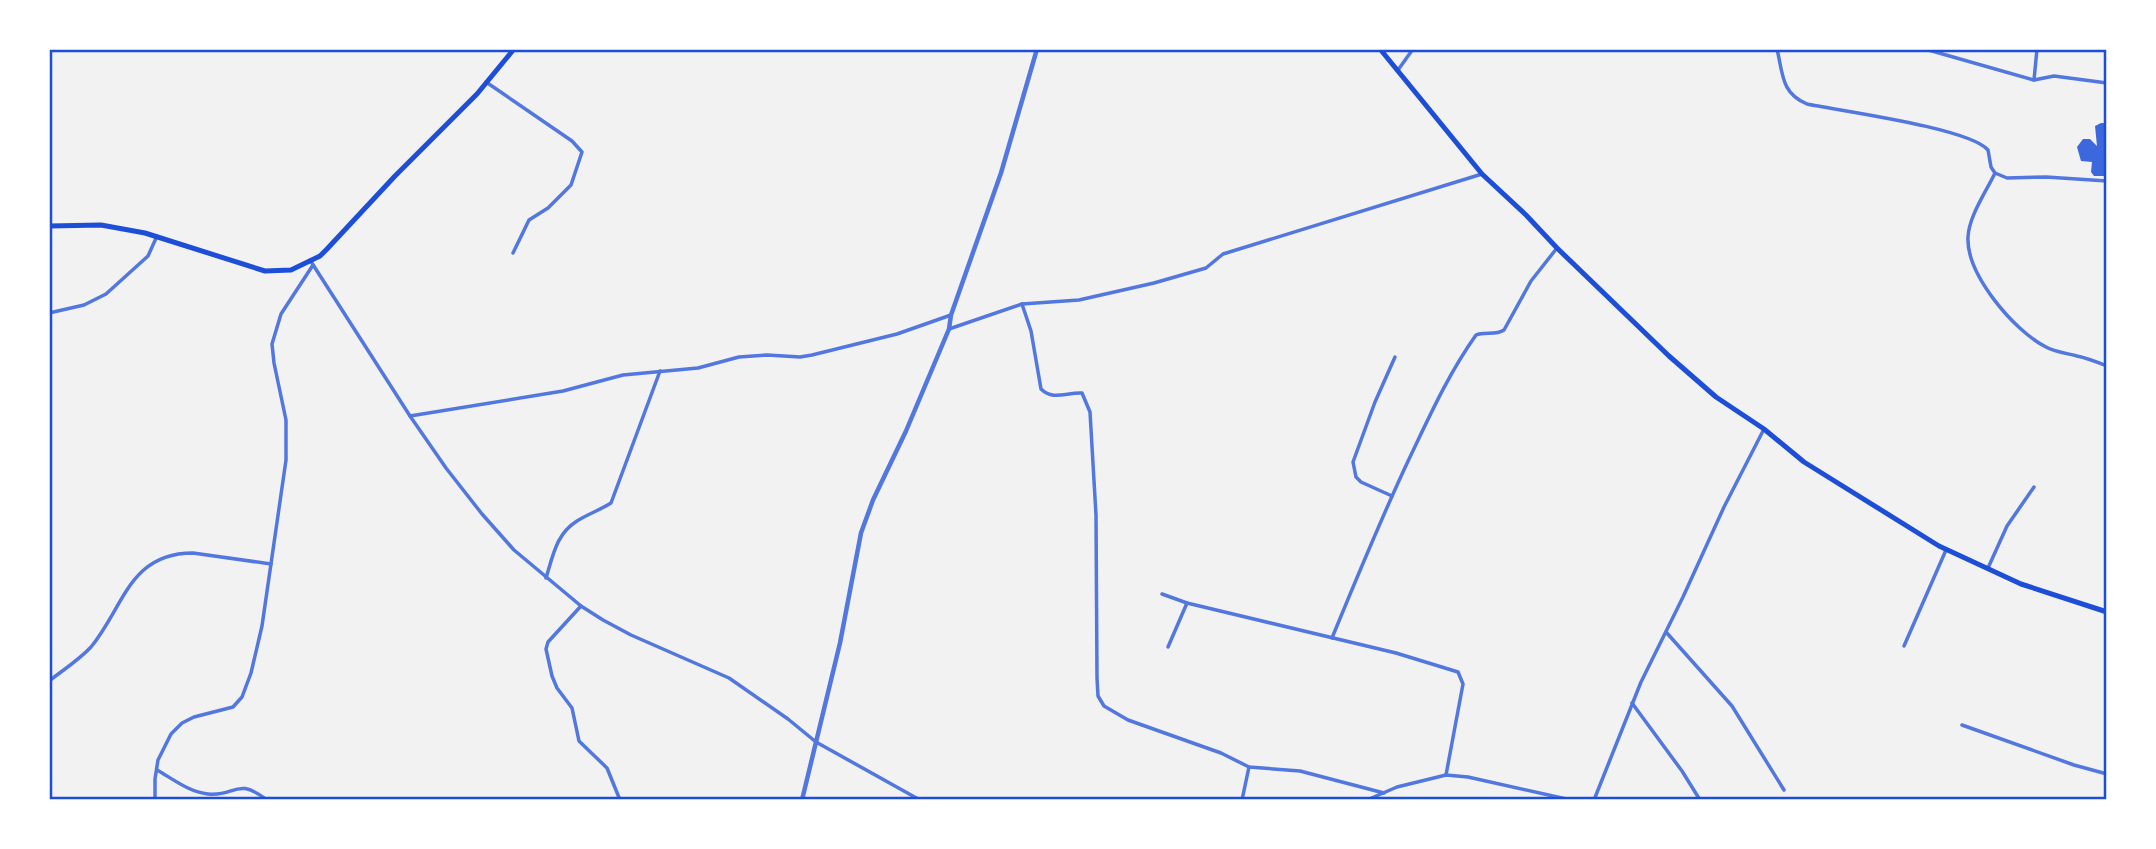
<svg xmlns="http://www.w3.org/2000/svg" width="2156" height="849" font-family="Bitter,serif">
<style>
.building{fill:#3d67dc}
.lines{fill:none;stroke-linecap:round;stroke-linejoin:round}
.minor{stroke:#5277de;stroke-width:3.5}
.tertiary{stroke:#5277de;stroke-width:4.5}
.secondary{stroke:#1d4ed8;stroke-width:5}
.neatline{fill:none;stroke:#1d4ed8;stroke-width:2.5}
</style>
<rect width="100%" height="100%" fill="#f2f2f2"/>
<path class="building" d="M 2101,123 L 2107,123 L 2107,176 L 2094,176 L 2091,172 L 2092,162 L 2081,161 L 2077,147 L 2083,139 L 2090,139 L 2097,146 L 2095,126 Z"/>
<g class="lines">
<g class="minor">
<path d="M 1777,49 C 1783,74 1781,93 1807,104 C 1841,111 1969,128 1988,150 L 1991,167 L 1995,173 L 2007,178 L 2046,177 L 2107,181"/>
<path d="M 1925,49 L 2034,80 L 2054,76 L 2107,83"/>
<path d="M 1398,70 L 1413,49"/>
<path d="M 2034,80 L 2037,49"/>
<path d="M 486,82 L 572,141 L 582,152 L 571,185 L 548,208 L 529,220 L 513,253"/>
<path d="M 1995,173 C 1986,192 1969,216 1968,237 C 1966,274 2014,331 2046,347 C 2055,352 2066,353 2077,356 C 2087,358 2097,362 2107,366"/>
<path d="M 310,260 L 410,416 L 446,468 L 482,514 L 514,550 L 581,606 L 603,620 L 631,635 L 729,678 L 788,719 L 816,742 L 920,800"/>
<path d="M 1022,304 L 1031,331 L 1041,389 C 1053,401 1067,392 1082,393 L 1090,412 L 1096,515 L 1097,678 L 1098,696 L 1104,706 L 1128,720 L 1221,753 L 1249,767 L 1300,771 L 1384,793"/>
<path d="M 49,313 L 84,305 L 106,294 L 148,256 L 157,236"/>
<path d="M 949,329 L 1022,304 L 1079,300 L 1154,283 L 1206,268 L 1223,254 L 1482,174"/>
<path d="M 410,416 L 563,391 L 623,375 L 698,368 L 739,357 L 767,355 L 800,357 L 812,355 L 897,334 L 951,315"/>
<path d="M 1392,496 L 1361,482 L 1356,477 L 1353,462 L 1375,402 L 1395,357"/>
<path d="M 1988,568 L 2007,526 L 2034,487"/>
<path d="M 546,578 C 553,556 556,534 577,521 C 588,514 600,510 611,503 L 660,371"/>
<path d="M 1162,594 L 1187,603 L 1396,653 L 1458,672 L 1463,684 L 1446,775"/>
<path d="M 581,606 L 548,642 L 546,649 L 552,676 L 557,688 L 572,708 L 579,741 L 607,768 L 620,800"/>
<path d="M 1666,632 L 1732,706 L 1784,790"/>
<path d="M 1332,638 C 1357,577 1382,516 1410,457 C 1430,415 1449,373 1476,335 C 1485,331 1495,336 1504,330 L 1531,281 L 1557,248"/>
<path d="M 1904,646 L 1946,550"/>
<path d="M 1168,647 L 1187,603"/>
<path d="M 49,681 C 63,670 79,660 91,647 C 124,607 129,553 193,553 L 271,564"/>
<path d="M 1632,703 L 1682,771 L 1700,800"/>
<path d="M 1962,725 L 2074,765 L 2107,774"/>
<path d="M 157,770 C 173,779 189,792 208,794 C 236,797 236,776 267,800"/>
<path d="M 155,800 L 155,779 L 158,760 L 171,734 L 182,723 L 194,717 L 233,707 L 242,697 L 251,673 L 262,626 L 286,460 L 286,420 L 274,363 L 272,344 L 281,314 L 313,265"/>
<path d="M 1242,800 L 1249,767"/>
<path d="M 1367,800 L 1397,787 L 1446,775 L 1468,777 L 1571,800"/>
<path d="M 1594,800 L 1641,682 L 1683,597 L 1724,507 L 1764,429"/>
</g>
<path class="tertiary" d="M 802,800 L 840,643 L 861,533 L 873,500 L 906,431 L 949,329 L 951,315 L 1001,173 L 1037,49"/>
<g class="secondary">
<path d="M 1380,49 L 1482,174 L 1526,215 L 1557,248 L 1669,356 L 1716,397 L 1764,429 L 1804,462 L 1939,546 L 2021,584 L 2107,612"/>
<path d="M 49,226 L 101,225 L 145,233 L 265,271 L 291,270 L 320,256 L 327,249 L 395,176 L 477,94 L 514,49"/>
</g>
</g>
<rect width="2156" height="849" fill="none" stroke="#ffffff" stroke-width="102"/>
<rect x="51" y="51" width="2054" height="747" class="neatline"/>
</svg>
